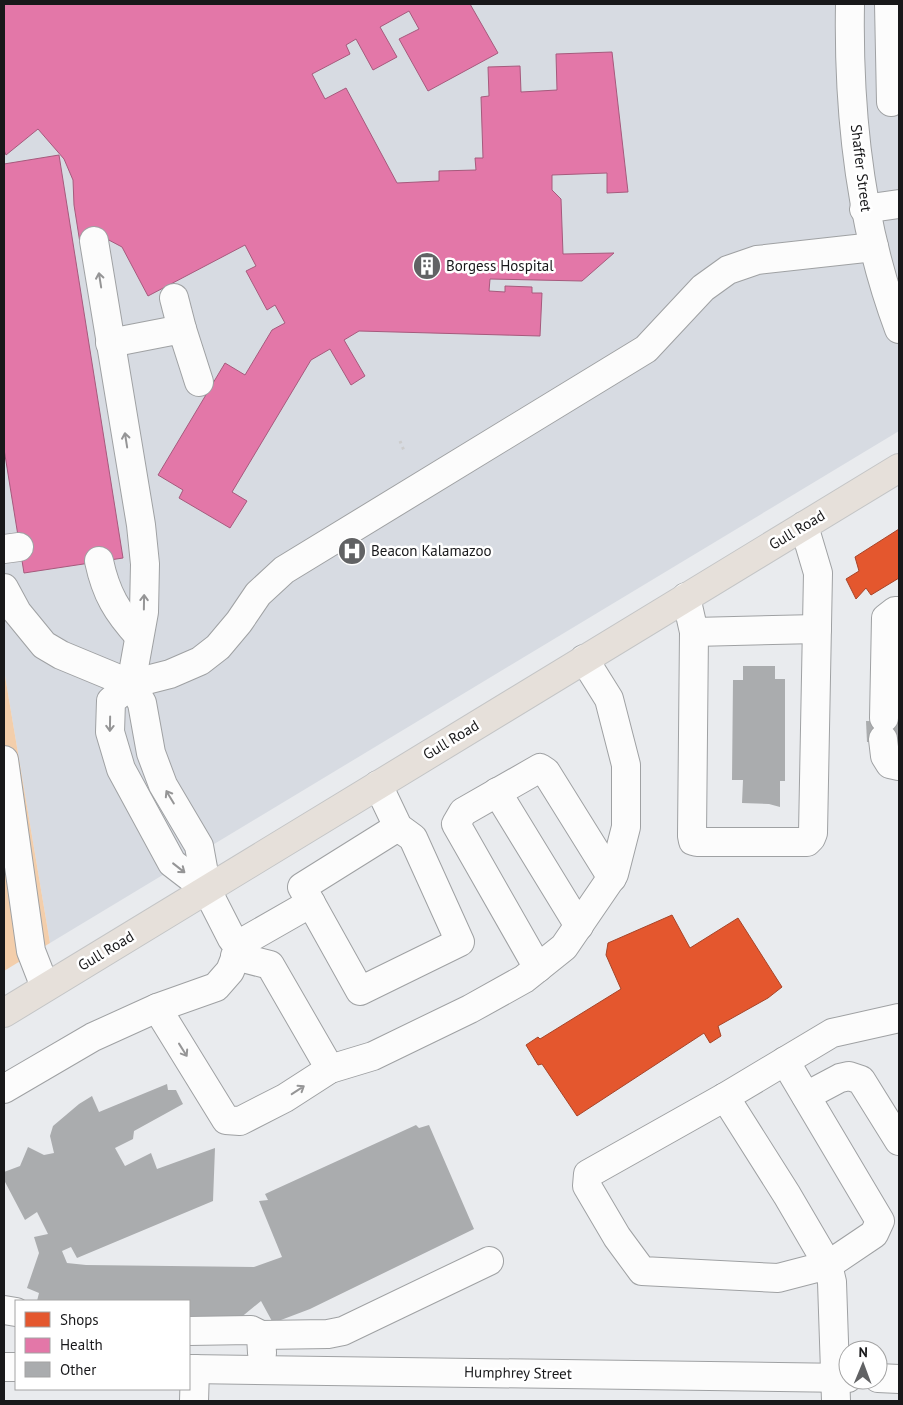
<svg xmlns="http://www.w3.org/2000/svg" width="903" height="1405" font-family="'PT Sans',sans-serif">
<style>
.built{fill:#d7dbe2}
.green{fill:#f3ceab}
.shops{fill:#e4572e;stroke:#a74428}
.health{fill:#e377a8;stroke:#a65a7d}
.building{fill:#aaacae}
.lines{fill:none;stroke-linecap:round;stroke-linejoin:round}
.minor-casing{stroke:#9fa1a3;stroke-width:30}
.major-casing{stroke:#c4c5c6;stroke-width:30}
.path{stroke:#ccc;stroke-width:3;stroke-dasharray:2.5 4;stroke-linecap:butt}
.minor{stroke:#fcfcfc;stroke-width:28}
.major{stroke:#e6e0da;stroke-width:28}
.oneway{stroke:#959596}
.labels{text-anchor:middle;stroke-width:5;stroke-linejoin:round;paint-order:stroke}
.street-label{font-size:15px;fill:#18181a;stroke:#fff}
.poi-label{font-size:15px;fill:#18181a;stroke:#fff;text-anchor:start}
</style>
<rect width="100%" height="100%" fill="#e9ebee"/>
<path class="built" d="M 4,4 L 899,4 L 899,431 L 50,943 L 4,670 Z"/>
<path class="green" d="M 4,670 L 50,943 L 4,971 Z"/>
<g class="shops">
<path d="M 899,529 L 899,578 L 871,595 L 866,588 L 856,599 L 846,579 L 859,571 L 855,557 Z"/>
<path d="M 672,915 L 690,948 L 738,918 L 782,987 L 768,998 L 718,1026 L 721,1036 L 710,1043 L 704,1033 L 577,1116 L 542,1064 L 538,1065 L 526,1045 L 538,1037 L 540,1039 L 621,989 L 606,955 L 608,943 Z"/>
</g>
<g class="health">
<path d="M 4,4 L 470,4 L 498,53 L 428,91 L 399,39 L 419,29 L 409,11 L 380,27 L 397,57 L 373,70 L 356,39 L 346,45 L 350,54 L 312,74 L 325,99 L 346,88 L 397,183 L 439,181 L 439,171 L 476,170 L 475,158 L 483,158 L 481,97 L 489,96 L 488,67 L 520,66 L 521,92 L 557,90 L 556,54 L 612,52 L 628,192 L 607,193 L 607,173 L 552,175 L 552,190 L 561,199 L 563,254 L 614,253 L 582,281 L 490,279 L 489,291 L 505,292 L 505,286 L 532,287 L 532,293 L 542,293 L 540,336 L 359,331 L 344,340 L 365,376 L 351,385 L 330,349 L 311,360 L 232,492 L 247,501 L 230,528 L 179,498 L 183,490 L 158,475 L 225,363 L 245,375 L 272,330 L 285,323 L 275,305 L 267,310 L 246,271 L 256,266 L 245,245 L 148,296 L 122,247 L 105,238 L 80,243 L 74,205 L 73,180 L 64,159 L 38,129 L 6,155 L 4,150 Z"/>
<path d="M 59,155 L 123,558 L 24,573 L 4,449 L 4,164 Z"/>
</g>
<g class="building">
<path d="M 743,666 L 775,666 L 775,679 L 785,679 L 785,781 L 780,781 L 780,807 L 769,804 L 742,803 L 743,780 L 732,780 L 733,680 L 743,680 Z"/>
<path d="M 866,721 L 899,722 L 899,742 L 867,742 Z"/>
<path d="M 167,1084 L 168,1090 L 176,1090 L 183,1104 L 134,1131 L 133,1139 L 115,1148 L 125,1166 L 151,1153 L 157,1169 L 215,1148 L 213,1201 L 77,1258 L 71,1247 L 62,1251 L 67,1263 L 86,1265 L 254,1267 L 282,1257 L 259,1201 L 268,1200 L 265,1194 L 416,1125 L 419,1128 L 429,1125 L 474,1229 L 310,1309 L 273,1323 L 261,1301 L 239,1319 L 189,1318 L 189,1301 L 37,1301 L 39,1293 L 27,1288 L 39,1253 L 34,1237 L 48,1234 L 37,1212 L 25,1220 L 4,1180 L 4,1172 L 20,1166 L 28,1147 L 44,1155 L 54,1153 L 50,1136 L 53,1126 L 79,1104 L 92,1096 L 99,1112 Z"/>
</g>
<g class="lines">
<defs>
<g id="minor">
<path d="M 850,4 C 848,114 860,225 899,329"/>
<path d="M 889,4 L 891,102"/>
<path d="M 864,209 L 899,204"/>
<path d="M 94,241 L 141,525 L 145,564 L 144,612 L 131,684"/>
<path d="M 174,298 L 182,329"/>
<path d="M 110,343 L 182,329 L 199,382"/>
<path d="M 4,549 L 19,547"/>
<path d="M 99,561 C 106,594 117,612 139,636"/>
<path d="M 4,588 L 17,612 L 44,645 L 61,655 L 131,684 L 142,703 L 151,753 L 163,785 L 199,846 L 207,890 L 232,939 L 241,943 L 311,903"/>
<path d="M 686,597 L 694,632 L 692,836 L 693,841 L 697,842 L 807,842 L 811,838 L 813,833 L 818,573 L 804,526"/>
<path d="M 694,632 L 817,629"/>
<path d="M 884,718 L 886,618 L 895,611 L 899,611"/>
<path d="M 883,739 L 885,756 L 890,764 L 899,766"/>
<path d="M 4,760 L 31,951 L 45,987"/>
<path d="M 378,785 L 398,827 L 302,887 L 360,991 L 460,942 L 413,838 L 398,827"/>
<path d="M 497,792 L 579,926"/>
<path d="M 207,890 L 172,863 L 121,769 L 110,732 L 111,701 L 131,684 L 170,674 L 200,661 L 218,647 L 239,622 L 258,594 L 284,570 L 646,349 L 703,288 L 728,270 L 757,260 L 874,247"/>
<path d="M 235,956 L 270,965 L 330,1069"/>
<path d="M 538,968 L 456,824 L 463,812 L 540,768 L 546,772 L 612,878"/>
<path d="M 157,1008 L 226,1120 L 240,1121 L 285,1098 L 330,1069 L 373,1056 L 470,1009 L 524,979 L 564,947 L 614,874 L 626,827 L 626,765 L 609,699 L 584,659"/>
<path d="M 4,1089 L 93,1037 L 157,1008 L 216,987 L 230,971 L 241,943"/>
<path d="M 806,1096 L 840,1078 L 849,1076 L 861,1080 L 899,1141"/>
<path d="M 725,1097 L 588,1174 L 587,1186 L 617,1237 L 642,1271 L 778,1278 L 828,1265 L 874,1234 L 880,1221 L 785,1061"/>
<path d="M 4,1310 L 16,1312"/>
<path d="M 189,1331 L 251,1330 L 261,1335 L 262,1353"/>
<path d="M 261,1335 L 328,1334 L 343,1331 L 489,1261"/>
<path d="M 4,1367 L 16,1367"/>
<path d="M 189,1369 L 848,1378"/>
<path d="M 878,1378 L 899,1379"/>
<path d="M 194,1401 L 195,1369"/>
<path d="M 836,1401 L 832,1282 L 828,1265 L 787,1195 L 725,1097 L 832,1033 L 899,1018"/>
</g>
<path id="major" d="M 4,1013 L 899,468"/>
</defs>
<use href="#minor" class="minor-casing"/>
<use href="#major" class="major-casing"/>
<path class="path" d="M 400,441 L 405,453"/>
<use href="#minor" class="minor"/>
<use href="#major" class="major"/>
</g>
<defs><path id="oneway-shaft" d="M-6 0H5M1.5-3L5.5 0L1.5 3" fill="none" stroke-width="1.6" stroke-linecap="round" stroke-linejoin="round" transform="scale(1.25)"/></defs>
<g class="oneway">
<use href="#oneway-shaft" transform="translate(100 280) rotate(-99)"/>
<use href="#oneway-shaft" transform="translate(126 440) rotate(-99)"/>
<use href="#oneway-shaft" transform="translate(144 602) rotate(-89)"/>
<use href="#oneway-shaft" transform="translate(110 724) rotate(91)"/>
<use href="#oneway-shaft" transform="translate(170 797) rotate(-121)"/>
<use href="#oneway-shaft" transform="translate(179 868) rotate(38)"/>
<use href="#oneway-shaft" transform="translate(183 1050) rotate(58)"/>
<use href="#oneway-shaft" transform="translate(298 1090) rotate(-33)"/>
</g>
<defs>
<symbol id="building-disc" viewBox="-11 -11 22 22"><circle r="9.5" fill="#616264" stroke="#fff"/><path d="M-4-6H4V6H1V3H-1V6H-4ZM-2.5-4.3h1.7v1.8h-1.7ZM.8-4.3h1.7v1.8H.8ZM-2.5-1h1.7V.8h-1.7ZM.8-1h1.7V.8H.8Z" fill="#fff"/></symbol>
<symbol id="hospital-disc" viewBox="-11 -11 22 22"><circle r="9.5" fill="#616264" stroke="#fff"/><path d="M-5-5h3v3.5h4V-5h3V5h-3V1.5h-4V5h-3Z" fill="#fff"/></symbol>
</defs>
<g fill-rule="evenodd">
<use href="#building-disc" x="411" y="250" width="32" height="32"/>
<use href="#hospital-disc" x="336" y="535" width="32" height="32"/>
</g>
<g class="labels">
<g class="street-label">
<text transform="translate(861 168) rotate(83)" y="5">Shaffer Street</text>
<text transform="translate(797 530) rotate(-31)" y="5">Gull Road</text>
<text transform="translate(451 740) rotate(-31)" y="5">Gull Road</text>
<text transform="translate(106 951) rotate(-31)" y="5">Gull Road</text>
<text transform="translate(518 1373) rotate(1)" y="5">Humphrey Street</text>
</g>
<g class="poi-label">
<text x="446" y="271">Borgess Hospital</text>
<text x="371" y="556">Beacon Kalamazoo</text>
</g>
</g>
<rect width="903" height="1405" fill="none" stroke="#18181a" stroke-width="10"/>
<rect x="15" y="1300" width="175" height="90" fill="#ffffff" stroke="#a3a3a3"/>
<rect x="25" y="1312" width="25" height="15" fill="#e4572e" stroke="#a3a3a3"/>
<text x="60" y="1325" font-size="15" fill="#18181a">Shops</text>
<rect x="25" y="1338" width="25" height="15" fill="#e377a8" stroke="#a3a3a3"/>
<text x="60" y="1350" font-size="15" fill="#18181a">Health</text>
<rect x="25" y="1362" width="25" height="15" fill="#aaacae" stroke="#a3a3a3"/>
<text x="60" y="1375" font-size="15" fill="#18181a">Other</text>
<g transform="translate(863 1365) rotate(1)"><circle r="24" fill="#ffffff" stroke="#a3a3a3"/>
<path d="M0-4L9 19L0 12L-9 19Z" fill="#616264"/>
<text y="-8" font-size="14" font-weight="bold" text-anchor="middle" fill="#18181a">N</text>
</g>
</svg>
